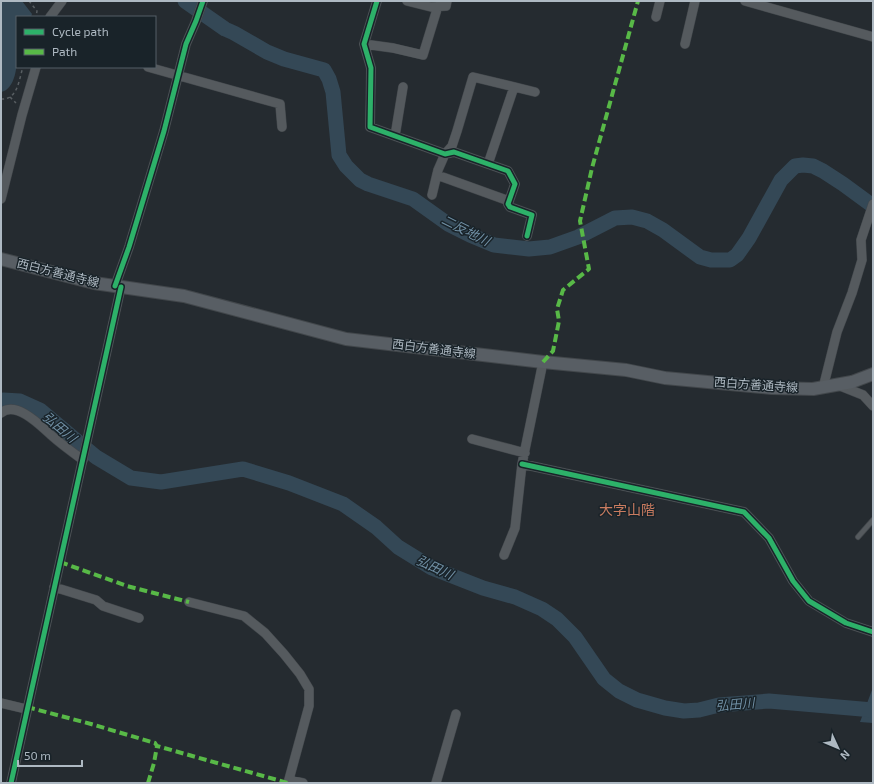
<svg xmlns="http://www.w3.org/2000/svg" width="874" height="784" viewBox="0 0 874 784" font-family="'Exo 2','Noto Sans JP',sans-serif">
  <style>
    .water { fill: #344856 }
    .lines { fill: none; stroke-linecap: round; stroke-linejoin: round }
    .river { stroke: #344856; stroke-width: 15 }
    .lane-casing { stroke: #42474b; stroke-width: 6 }
    .street-casing { stroke: #42474b; stroke-width: 10 }
    .secondary-casing { stroke: #42474b; stroke-width: 14 }
    .path { stroke: #585e62; stroke-width: 1.5; stroke-dasharray: 3 3; stroke-linecap: butt }
    .lane { stroke: #555a5e; stroke-width: 4.5 }
    .street { stroke: #555a5e; stroke-width: 9 }
    .secondary { stroke: #585e64; stroke-width: 12 }
    .quiet { stroke: #58b947; stroke-width: 4; stroke-dasharray: 8 4; stroke-linecap: butt }
    .cycleway-casing { stroke: #192329; stroke-width: 8 }
    .cycleway { stroke: #2db169; stroke-width: 5 }
    .labels { text-anchor: middle; stroke-width: 3; stroke-linejoin: round; paint-order: stroke }
    .street-label { font-size: 12px; fill: #aeb9c2; stroke: #192329 }
    .water-label { font-size: 13px; font-style: italic; fill: #708fa4; stroke: #192329 }
    .quarter-label { font-size: 14px; fill: #ca7c60; stroke: #192329 }
  </style>
  <rect width="100%" height="100%" fill="#252b30"/>
  <path class="water" d="M 1,1 L 22,1 L 32,14 L 31,17 L 17,17 C 17,35 23,88 1,92 Z
    M 872,690 L 873,723 L 860,722 Z"/>
  <g class="lines">
    <path class="river" d="M 185,1 L 225,29 L 234,33 L 267,52 L 284,59 L 324,70 L 329,79 L 333,92 L 339,155 L 346,166 L 360,180 L 368,184 L 413,199 L 448,224 L 470,235 L 494,245 L 529,249 L 550,247 L 578,237 L 615,218 L 632,217 L 647,221 L 663,230 L 700,257 L 711,260 L 730,260 L 737,255 L 749,238 L 781,180 L 795,166 L 803,165 L 813,166 L 823,171 L 843,184 L 873,206
      M 1,401 L 3,400 L 20,401 L 40,410 L 96,457 L 131,478 L 161,482 L 243,469 L 289,483 L 343,504 L 376,527 L 398,547 L 432,568 L 483,588 L 515,597 L 542,609 L 557,619 L 575,637 L 604,679 L 619,691 L 637,700 L 665,708 L 684,711 L 699,710 L 719,705 L 769,701 L 873,710"/>
    <defs>
      <path id="lane" d="M 858,537 L 873,520"/>
      <path id="street" d="M 377,1 L 364,44 L 371,68 L 370,127 L 445,154 L 454,152 L 508,171 L 515,184 L 508,204 L 510,207 L 532,215 L 527,236
        M 407,1 L 431,7 L 446,6 L 447,1
        M 745,1 L 873,37
        M 50,17 L 62,1
        M 656,17 L 660,1
        M 364,44 L 393,48 L 423,55 L 438,6
        M 685,44 L 695,1
        M 148,67 L 280,104 L 282,127
        M 395,136 L 403,87
        M 488,164 L 514,87
        M 437,175 L 509,201
        M 432,195 L 438,170 L 445,154 L 452,146 L 457,131 L 473,77 L 535,92
        M 1,199 L 22,115 L 36,67
        M 115,286 L 129,247 L 164,131 L 186,44 L 196,21 L 203,1
        M 838,385 L 863,395 L 873,406
        M 823,388 L 837,332 L 852,293 L 862,260 L 861,240 L 873,204
        M 1,413 C 16,400 41,426 51,435 C 61,444 72,452 83,460
        M 472,439 L 525,453
        M 522,464 L 744,512 L 769,538 L 793,581 L 809,601 L 846,623 L 873,632
        M 504,555 L 515,528 L 522,464 L 543,362
        M 54,587 L 96,600 L 103,606 L 139,618
        M 189,602 L 244,616 L 265,633 L 284,654 L 300,674 L 309,689 L 309,706 L 288,783
        M 1,703 L 26,709
        M 289,780 L 303,783
        M 11,783 L 121,287
        M 436,783 L 456,714"/>
      <path id="secondary" d="M 1,259 L 94,283 L 184,296 L 346,339 L 543,362 L 626,370 L 665,378 L 772,388 L 813,389 L 852,382 L 873,374"/>
    </defs>
    <use href="#lane" class="lane-casing"/>
    <use href="#street" class="street-casing"/>
    <use href="#secondary" class="secondary-casing"/>
    <path class="path" d="M 29,1 L 37,11 L 36,17
      M 10,97 L 16,103
      M 1,99 C 18,100 19,79 23,67"/>
    <use href="#lane" class="lane"/>
    <use href="#street" class="street"/>
    <use href="#secondary" class="secondary"/>
    <path class="quiet" d="M 543,362 L 553,351 L 559,321 L 557,309 L 563,290 L 589,269 L 580,221 L 592,168 L 638,1
      M 60,562 L 127,586 L 189,602
      M 27,707 L 91,724 L 155,743 L 157,746 L 288,783
      M 148,783 L 154,763 L 157,746"/>
    <defs>
      <path id="cycleway" d="M 377,1 L 364,44 L 371,68 L 370,127 L 445,154 L 454,152 L 508,171 L 515,184 L 508,204 L 510,207 L 532,215 L 527,236
        M 115,286 L 129,247 L 164,131 L 186,44 L 196,21 L 203,1
        M 522,464 L 744,512 L 769,538 L 793,581 L 809,601 L 846,623 L 873,632
        M 11,783 L 121,287"/>
    </defs>
    <use href="#cycleway" class="cycleway-casing"/>
    <use href="#cycleway" class="cycleway"/>
  </g>
  <g class="labels">
    <g class="street-label">
      <text transform="translate(58 273) rotate(14)" y="4">西白方善通寺線</text>
      <text transform="translate(434 349) rotate(7)" y="4">西白方善通寺線</text>
      <text transform="translate(756 385) rotate(4)" y="4">西白方善通寺線</text>
    </g>
    <g class="water-label">
      <text transform="translate(466 230) rotate(27)" y="5">二反地川</text>
      <text transform="translate(60 427) rotate(40)" y="5">弘田川</text>
      <text transform="translate(435 567) rotate(25)" y="5">弘田川</text>
      <text transform="translate(735 704) rotate(-5)" y="5">弘田川</text>
    </g>
    <g class="quarter-label">
      <text x="627" y="515">大字山階</text>
    </g>
  </g>
  <rect width="874" height="784" fill="none" stroke="#aeb9c2" stroke-width="4"/>
  <rect x="16" y="16" width="140" height="52" fill="#192329" stroke="#555f66"/>
  <rect x="24" y="29" width="20" height="6" fill="#2db169" stroke="#555f66"/>
  <text x="52" y="36" font-size="12" fill="#aeb9c2">Cycle path</text>
  <rect x="24" y="49" width="20" height="6" fill="#58b947" stroke="#555f66"/>
  <text x="52" y="56" font-size="12" fill="#aeb9c2">Path</text>
  <g transform="translate(838 748) rotate(134)" stroke="#192329" stroke-width="3" paint-order="stroke">
  <path d="M0-3L7 15L0 10L-7 15Z" fill="#aeb9c2"/>
  <text y="-6" font-size="11" font-weight="bold" text-anchor="middle" fill="#aeb9c2">N</text>
  </g>
  <path d="M18 760v6h64v-6" fill="none" stroke="#aeb9c2" stroke-width="2"/>
  <text x="24" y="760" font-size="12" fill="#aeb9c2" stroke="#192329" stroke-width="3" paint-order="stroke">50 m</text>
</svg>
